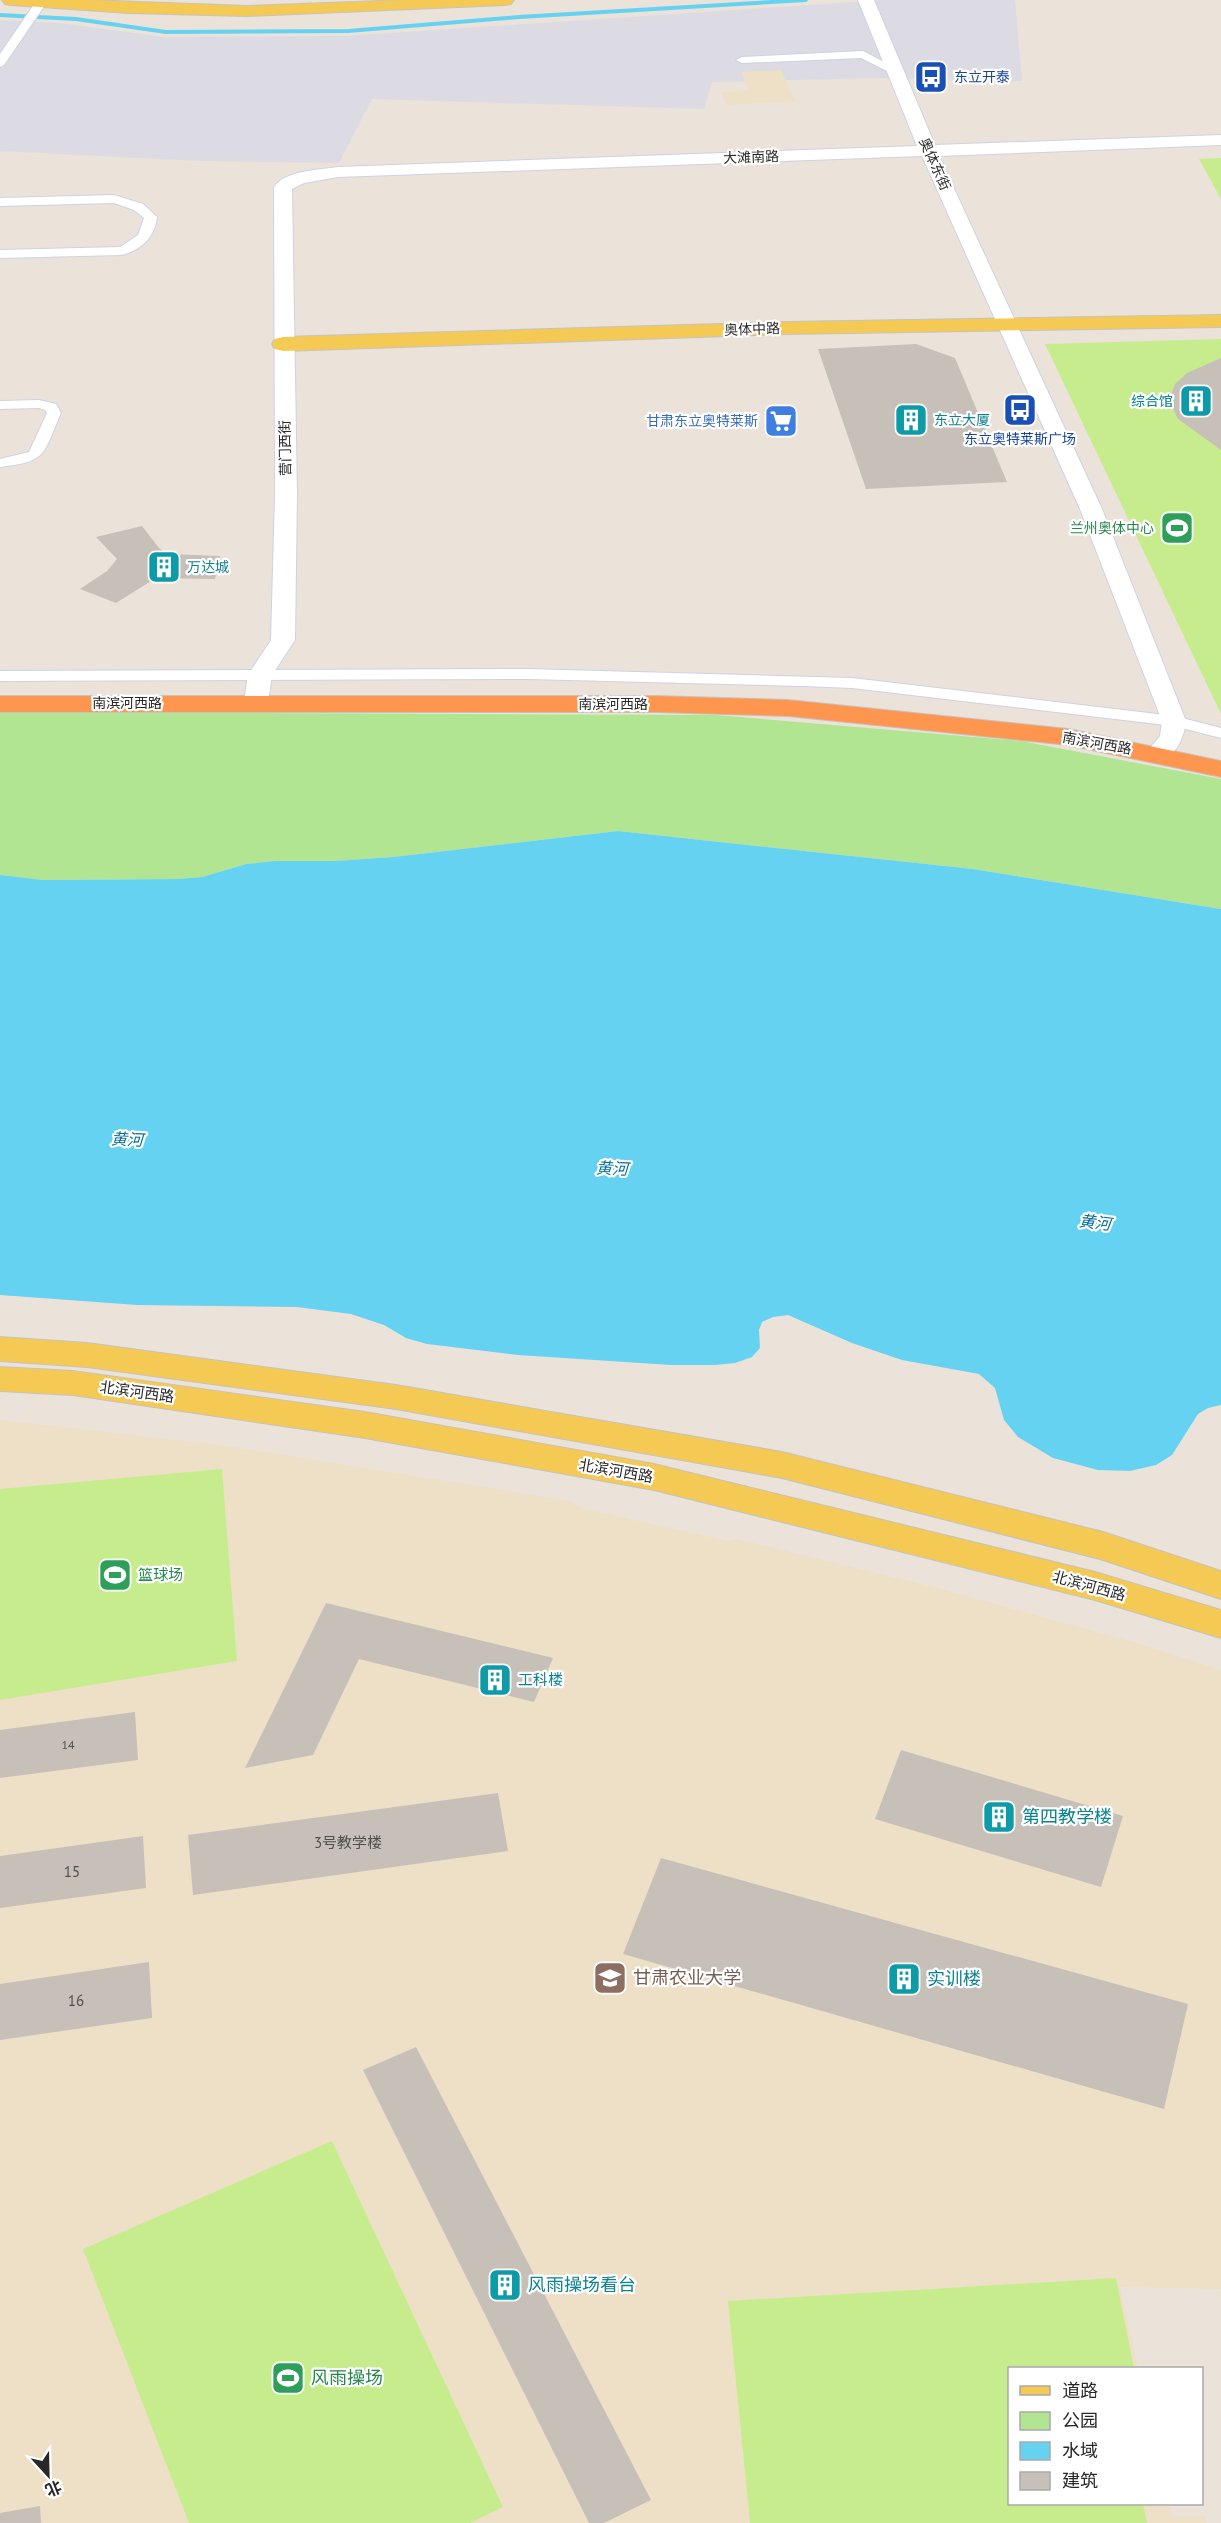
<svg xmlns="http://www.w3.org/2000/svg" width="1221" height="2523" viewBox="0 0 1221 2523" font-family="'PT Sans','Noto Sans SC',sans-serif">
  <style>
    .industrial { fill: #dcdae3 }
    .education { fill: #eee0c7 }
    .green { fill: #b1e592 }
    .pitch { fill: #c7ec8d }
    .water { fill: #66d2f2 }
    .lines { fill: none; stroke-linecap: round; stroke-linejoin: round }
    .stream { stroke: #66d2f2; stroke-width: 4 }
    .building { fill: #c6c0b9 }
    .street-casing { stroke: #ced2e2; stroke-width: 2 }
    .secondary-casing { stroke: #ced2e2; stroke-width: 2 }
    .primary-casing { stroke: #c3c3c3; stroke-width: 2 }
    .highway-casing { stroke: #c3c3c3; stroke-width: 2 }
    .street { fill: #fff; fill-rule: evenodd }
    .secondary { fill: #fff; fill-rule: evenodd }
    .primary { fill: #f5ca54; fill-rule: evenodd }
    .highway { fill: #ff9650; fill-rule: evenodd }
    .labels { text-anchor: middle; stroke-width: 4.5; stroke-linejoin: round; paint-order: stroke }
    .number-label { font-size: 12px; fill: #504e4c }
    .far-transit-label { font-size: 14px; fill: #164399; stroke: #fff; text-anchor: start }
    .far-street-label { font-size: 14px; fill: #282828; stroke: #fff }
    .far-culture-label { font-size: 14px; fill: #0d838f; stroke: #fff; text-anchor: start }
    .far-shop-label { font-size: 14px; fill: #366cbe; stroke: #fff; text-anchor: end }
    .far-leisure-label { font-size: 14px; fill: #27864d; stroke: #fff; text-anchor: end }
    .street-label { font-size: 15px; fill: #282828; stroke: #fff }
    .leisure-label { font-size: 15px; fill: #27864d; stroke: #fff; text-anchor: start }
    .culture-label { font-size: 15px; fill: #0d838f; stroke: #fff; text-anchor: start }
    .near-number-label { font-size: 15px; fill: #504e4c }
    .water-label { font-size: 16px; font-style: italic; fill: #086e9b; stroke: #fff }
    .near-culture-label { font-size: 18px; fill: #0d838f; stroke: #fff; text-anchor: start }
    .near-education-label { font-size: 18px; fill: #785e54; stroke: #fff; text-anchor: start }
    .near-leisure-label { font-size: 18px; fill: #27864d; stroke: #fff; text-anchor: start }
  </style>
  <rect width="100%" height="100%" fill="#ebe3d9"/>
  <path class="industrial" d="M 886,0 L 1015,0 L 1022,81 L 881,78 L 712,82 L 704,109 L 372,99 L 339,163 L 199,161 L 0,151 L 0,20 L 59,23 L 165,37 L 345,36 Z"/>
  <path class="education" d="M 781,70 L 795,101 L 726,105 L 721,92 L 748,90 L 741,72 Z
    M 0,1420 L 221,1445 L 566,1500 L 581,1508 L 728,1541 L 737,1539 L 938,1588 L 1144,1645 L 1221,1670 L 1221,2289 L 1120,2287 L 1138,2368 L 1010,2368 L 1010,2504 L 1170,2504 L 1173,2517 L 1205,2516 L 1207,2523 L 0,2523 Z"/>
  <path class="green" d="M 0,712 L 716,715 L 1021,741 L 1221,779 L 1221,909 L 973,869 L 618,831 L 393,857 L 335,861 L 274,861 L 246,864 L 202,877 L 178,879 L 43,880 L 3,876 L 0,875 Z"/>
  <path class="pitch" d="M 1221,158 L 1221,199 L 1199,159 Z
    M 1221,339 L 1221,714 L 1045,344 Z
    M 222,1469 L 237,1661 L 0,1700 L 0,1489 Z
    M 332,2141 L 503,2507 L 470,2523 L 189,2523 L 83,2249 Z
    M 1116,2278 L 1134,2368 L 1010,2368 L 1010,2504 L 1143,2504 L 1147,2523 L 750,2523 L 728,2301 Z"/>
  <path class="water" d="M 618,831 L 973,869 L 1221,909 L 1221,1405 L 1208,1408 L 1198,1414 L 1172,1455 L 1156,1465 L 1130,1471 L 1098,1470 L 1053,1458 L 1018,1437 L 1004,1420 L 995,1388 L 979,1374 L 902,1360 L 852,1343 L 788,1315 L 773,1317 L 762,1322 L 759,1330 L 760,1348 L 752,1357 L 735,1363 L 715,1365 L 671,1365 L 518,1355 L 427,1344 L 406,1338 L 384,1325 L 351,1314 L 297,1307 L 137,1305 L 0,1295 L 0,875 L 43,880 L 178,879 L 202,877 L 246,864 L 274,861 L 335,861 L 393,857 Z"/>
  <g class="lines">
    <path class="stream" d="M 0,15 L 76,19 L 166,32 L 348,31 L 519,17 L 806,0"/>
  </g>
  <path class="building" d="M 916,344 L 955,358 L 1007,482 L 866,489 L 818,349 Z
    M 1221,358 L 1221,450 L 1178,419 L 1171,405 L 1170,398 L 1175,384 L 1187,373 Z
    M 142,526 L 159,548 L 168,554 L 220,556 L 215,579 L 156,578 L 116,603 L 80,589 L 107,571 L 117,559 L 96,537 Z
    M 326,1603 L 553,1658 L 534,1702 L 359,1659 L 313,1755 L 245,1768 Z
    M 135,1712 L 138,1760 L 0,1778 L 0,1730 Z
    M 901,1750 L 1123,1816 L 1101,1887 L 875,1819 Z
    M 498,1793 L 508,1851 L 193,1895 L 188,1835 Z
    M 143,1836 L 146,1888 L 0,1908 L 0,1856 Z
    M 661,1858 L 1188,2004 L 1164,2109 L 623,1954 Z
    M 149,1962 L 152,2018 L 0,2040 L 0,1984 Z
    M 416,2047 L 651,2500 L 604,2523 L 589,2523 L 363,2070 Z
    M 40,2506 L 41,2523 L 0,2523 L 0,2513 Z"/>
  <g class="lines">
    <defs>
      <path id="street" d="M 37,0 L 47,2 L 4,65 L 0,67 L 0,54 Z
        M 863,51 L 903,72 L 897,76 L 861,58 L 742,63 L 736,60 L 742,57 Z
        M 114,195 L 143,204 L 157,217 C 155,237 141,250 122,255 L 0,258 L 0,250 L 120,247 L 138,235 L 144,218 L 134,210 L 114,203 L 0,206 L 0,198 Z
        M 39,400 L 56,404 L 61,413 C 42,455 49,461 0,467 L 0,459 L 29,452 L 47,413 L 45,410 L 39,408 L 0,409 L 0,401 Z
        M 528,669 L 852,678 L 1174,716 L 1221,728 L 1221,738 L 1174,726 L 852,688 L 802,686 L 528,679 L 0,681 L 0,671 Z"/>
      <path id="secondary" d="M 858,0 L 874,0 L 935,145 L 1221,135 L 1221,145 L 939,156 L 1102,509 L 1186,721 C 1184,741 1172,765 1148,759 L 1145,754 L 1160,736 L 1162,721 L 1080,509 L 922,156 L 338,177 L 304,183 L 292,189 L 297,495 L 295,640 L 272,675 L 268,702 L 264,707 L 256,709 L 248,707 L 244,702 L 248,675 L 271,640 L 275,495 L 274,187 C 286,170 319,170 338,167 L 917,146 Z"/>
      <path id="primary" d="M 2,0 L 87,0 L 247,6 L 407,0 L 514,0 L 511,4 L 505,5 L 247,16 L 129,13 L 11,5 L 5,4 Z
        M 1221,315 L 1221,327 L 786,334 L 283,351 L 275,349 L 272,344 L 275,339 L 283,337 L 786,322 Z
        M 0,1337 L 87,1343 L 396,1385 L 782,1452 L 1103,1532 L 1221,1571 L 1221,1599 L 1100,1559 L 782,1478 L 396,1409 L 87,1367 L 0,1361 Z
        M 0,1367 L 73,1371 L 365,1412 L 654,1464 L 1095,1572 L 1221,1610 L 1221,1638 L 1095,1600 L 654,1490 L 365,1438 L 73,1395 L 0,1391 Z"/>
      <path id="highway" d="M 0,696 L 656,696 L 788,700 L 1068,729 L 1221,761 L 1221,777 L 1068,745 L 788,716 L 656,712 L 0,712 Z"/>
    </defs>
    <use href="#street" class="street-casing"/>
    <use href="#secondary" class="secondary-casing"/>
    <use href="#primary" class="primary-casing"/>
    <use href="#highway" class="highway-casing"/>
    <use href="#street" class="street"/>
    <use href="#secondary" class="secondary"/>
    <use href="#primary" class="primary"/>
    <use href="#highway" class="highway"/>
  </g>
  <defs>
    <symbol id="bus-square" viewBox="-11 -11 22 22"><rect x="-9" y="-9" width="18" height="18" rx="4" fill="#1a4fb4" stroke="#fff"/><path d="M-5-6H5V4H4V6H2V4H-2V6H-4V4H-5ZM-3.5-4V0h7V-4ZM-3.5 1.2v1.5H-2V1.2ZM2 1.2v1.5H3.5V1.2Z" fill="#fff"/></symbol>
    <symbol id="building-square" viewBox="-11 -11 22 22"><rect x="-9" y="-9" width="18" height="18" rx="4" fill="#0f9aa8" stroke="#fff"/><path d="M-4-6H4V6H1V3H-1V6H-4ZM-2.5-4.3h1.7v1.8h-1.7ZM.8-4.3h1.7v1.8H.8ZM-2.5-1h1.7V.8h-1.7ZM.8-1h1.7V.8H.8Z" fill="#fff"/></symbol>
    <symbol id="supermarket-square" viewBox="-11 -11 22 22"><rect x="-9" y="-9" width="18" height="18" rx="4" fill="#3f7fe0" stroke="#fff"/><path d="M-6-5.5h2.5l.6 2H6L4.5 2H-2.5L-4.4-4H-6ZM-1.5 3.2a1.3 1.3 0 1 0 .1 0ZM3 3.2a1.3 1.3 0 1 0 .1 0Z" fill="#fff"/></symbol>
    <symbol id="stadium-square" viewBox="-11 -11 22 22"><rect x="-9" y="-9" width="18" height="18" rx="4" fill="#2e9e5b" stroke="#fff"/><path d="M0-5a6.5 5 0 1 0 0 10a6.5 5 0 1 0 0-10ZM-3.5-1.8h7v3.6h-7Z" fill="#fff"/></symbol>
    <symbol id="university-square" viewBox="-11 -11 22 22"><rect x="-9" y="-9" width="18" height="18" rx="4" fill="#8d6e63" stroke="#fff"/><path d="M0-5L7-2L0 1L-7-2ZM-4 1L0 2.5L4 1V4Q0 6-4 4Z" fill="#fff"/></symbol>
  </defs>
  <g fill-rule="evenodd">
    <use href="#bus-square" x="912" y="58" width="38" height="38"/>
    <use href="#building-square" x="1177" y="382" width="38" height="38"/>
    <use href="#bus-square" x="1001" y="391" width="38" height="38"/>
    <use href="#building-square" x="892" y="401" width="38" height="38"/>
    <use href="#supermarket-square" x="762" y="402" width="38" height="38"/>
    <use href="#stadium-square" x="1158" y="509" width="38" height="38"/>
    <use href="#building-square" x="145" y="548" width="38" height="38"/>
    <use href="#stadium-square" x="96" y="1556" width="38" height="38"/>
    <use href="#building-square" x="476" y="1661" width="38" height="38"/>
    <use href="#building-square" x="980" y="1798" width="38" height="38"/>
    <use href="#university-square" x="591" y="1959" width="38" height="38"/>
    <use href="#building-square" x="885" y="1960" width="38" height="38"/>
    <use href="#building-square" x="486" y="2266" width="38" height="38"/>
    <use href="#stadium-square" x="269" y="2359" width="38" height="38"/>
  </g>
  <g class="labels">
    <g class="number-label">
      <text x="68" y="1749">14</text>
    </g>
    <g class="far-transit-label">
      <text x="954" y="82">东立开泰</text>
      <text x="1020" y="444" text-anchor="middle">东立奥特莱斯广场</text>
    </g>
    <g class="far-street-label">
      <text transform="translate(751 157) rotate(-2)" y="5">大滩南路</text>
      <text transform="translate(935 164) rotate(66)" y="5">奥体东街</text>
      <text transform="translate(752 329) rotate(-2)" y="5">奥体中路</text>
      <text transform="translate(285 448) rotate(-91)" y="5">营门西街</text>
      <text x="127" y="708">南滨河西路</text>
      <text x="613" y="709">南滨河西路</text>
      <text transform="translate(1097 743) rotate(10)" y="5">南滨河西路</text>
    </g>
    <g class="far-culture-label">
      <text x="1173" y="406" text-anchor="end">综合馆</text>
      <text x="934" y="425">东立大厦</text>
      <text x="187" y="572">万达城</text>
    </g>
    <g class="far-shop-label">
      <text x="758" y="426">甘肃东立奥特莱斯</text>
    </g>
    <g class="far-leisure-label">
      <text x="1154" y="533">兰州奥体中心</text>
    </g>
    <g class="street-label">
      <text transform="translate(137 1392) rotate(8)" y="5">北滨河西路</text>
      <text transform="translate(616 1471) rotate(10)" y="5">北滨河西路</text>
      <text transform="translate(1089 1586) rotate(15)" y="5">北滨河西路</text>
    </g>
    <g class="leisure-label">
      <text x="138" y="1580">篮球场</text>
    </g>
    <g class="culture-label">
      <text x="518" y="1685">工科楼</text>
    </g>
    <g class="near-number-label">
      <text x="348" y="1848">3号教学楼</text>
      <text x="72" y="1877">15</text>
      <text x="76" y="2006">16</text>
    </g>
    <g class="water-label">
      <text transform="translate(127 1139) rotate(3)" y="6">黄河</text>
      <text transform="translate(612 1168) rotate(3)" y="6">黄河</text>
      <text transform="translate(1095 1222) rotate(7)" y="6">黄河</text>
    </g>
    <g class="near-culture-label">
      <text x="1022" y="1823">第四教学楼</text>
      <text x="927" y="1985">实训楼</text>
      <text x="528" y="2291">风雨操场看台</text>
    </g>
    <g class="near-education-label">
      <text x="633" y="1984">甘肃农业大学</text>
    </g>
    <g class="near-leisure-label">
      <text x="311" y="2384">风雨操场</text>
    </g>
  </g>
  <rect x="1008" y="2367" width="195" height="138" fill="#ffffff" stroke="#a9a9a9" stroke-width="1.5"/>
  <rect x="1020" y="2386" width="30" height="9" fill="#f5ca54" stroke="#a9a9a9" stroke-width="1.5"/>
  <text x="1062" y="2397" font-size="18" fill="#282828">道路</text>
  <rect x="1020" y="2412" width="30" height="18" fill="#b1e592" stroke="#a9a9a9" stroke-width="1.5"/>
  <text x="1062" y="2427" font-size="18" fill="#282828">公园</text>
  <rect x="1020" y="2442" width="30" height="18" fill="#66d2f2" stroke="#a9a9a9" stroke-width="1.5"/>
  <text x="1062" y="2457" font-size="18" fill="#282828">水域</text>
  <rect x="1020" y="2472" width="30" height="18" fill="#c6c0b9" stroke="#a9a9a9" stroke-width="1.5"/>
  <text x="1062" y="2487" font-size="18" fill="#282828">建筑</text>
  <g transform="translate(48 2475) rotate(158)" stroke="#ffffff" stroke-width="4.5" paint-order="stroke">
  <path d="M0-4.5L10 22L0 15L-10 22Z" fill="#282828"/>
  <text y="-9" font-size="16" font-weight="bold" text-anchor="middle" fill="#282828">北</text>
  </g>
</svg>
